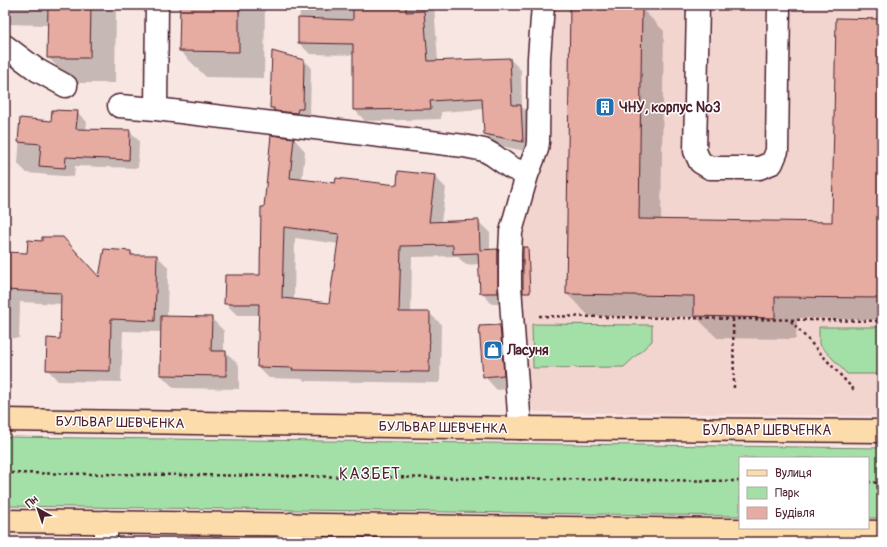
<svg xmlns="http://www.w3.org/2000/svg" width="887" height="547" viewBox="0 0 887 547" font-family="Pangolin,sans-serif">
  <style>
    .built { fill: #f3d5d0 }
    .green { fill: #a3e0a7; stroke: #768069 }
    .shadow { fill: #0003; fill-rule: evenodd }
    .building { fill: #e6aca2; stroke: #4a1f2b; fill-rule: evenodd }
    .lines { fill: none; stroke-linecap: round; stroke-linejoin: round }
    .minor-casing { stroke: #4a1f2b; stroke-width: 25 }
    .major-casing { stroke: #4a1f2b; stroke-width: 25 }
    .path { stroke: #4a1f2b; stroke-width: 2.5; stroke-dasharray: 3 3; stroke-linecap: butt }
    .minor { stroke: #fff; stroke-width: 22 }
    .major { stroke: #fddcac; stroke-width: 22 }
    .labels { text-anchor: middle; stroke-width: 3; stroke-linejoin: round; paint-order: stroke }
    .poi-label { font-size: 14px; font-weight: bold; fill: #4a1f2b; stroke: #fff; text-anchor: start }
    .street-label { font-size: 14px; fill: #4a1f2b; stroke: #fff }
    .quarter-label { font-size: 16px; letter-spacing: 1px; fill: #4a1f2b; stroke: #fff }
  </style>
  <rect width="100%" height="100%" fill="#f8e6e3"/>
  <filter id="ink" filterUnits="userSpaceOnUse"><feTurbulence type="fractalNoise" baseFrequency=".025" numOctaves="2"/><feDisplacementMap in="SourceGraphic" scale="8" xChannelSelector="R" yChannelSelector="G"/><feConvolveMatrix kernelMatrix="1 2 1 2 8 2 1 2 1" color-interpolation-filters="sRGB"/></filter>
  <g filter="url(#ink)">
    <path class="built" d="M 552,5 L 882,5 L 882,416 L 535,412 L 527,396 L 518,276 L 519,240 Z"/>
    <path class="green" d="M 532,324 L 652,325 L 652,341 L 624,367 L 533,368 Z
      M 819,327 L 882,327 L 882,374 L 847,374 L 819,344 Z
      M 5,437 L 882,448 L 882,518 L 868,518 L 868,458 L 740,458 L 740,516 L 5,506 Z"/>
    <path class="shadow" d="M 5,5 L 116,5 L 115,83 L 73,83 L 48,57 L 48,25 L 5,24 Z
      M 181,5 L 265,5 L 264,78 L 206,77 L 180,51 Z
      M 300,5 L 434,5 L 438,62 L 510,59 L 521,70 L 522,107 L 532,117 L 534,153 L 496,145 L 485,134 L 484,109 L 441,112 L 441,119 L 365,121 L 354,109 L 354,55 L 310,54 L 299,43 Z
      M 642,9 L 664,31 L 661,220 L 833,223 L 882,20 L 882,320 L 797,318 L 796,339 L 717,338 L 696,317 L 589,316 L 567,294 Z
      M 304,60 L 311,67 L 310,116 L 304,116 L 304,120 L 278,115 L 271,108 Z
      M 77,112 L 87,122 L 86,130 L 130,131 L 139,141 L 138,168 L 75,166 L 74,177 L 27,173 L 18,164 L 21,119 L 52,122 Z
      M 272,137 L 294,139 L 305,151 L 302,181 L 336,184 L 398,186 L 434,176 L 446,188 L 441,222 L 478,221 L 490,233 L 490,251 L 497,250 L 509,262 L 509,304 L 492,304 L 481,292 L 479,264 L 466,265 L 457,256 L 412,257 L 411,313 L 429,313 L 441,324 L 440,383 L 305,381 L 302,379 L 269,378 L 258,367 L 259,315 L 237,315 L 225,303 L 261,276 L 265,208 ZM 295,238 L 339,244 L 330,304 L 294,300 Z
      M 5,158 L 11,164 L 9,192 L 5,191 Z
      M 104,250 L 131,252 L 134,256 L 157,256 L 168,267 L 167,317 L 211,318 L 224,331 L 224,352 L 226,352 L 239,365 L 239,389 L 174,388 L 161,375 L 162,332 L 123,331 L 121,382 L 58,381 L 47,369 L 61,340 L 62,304 L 20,302 L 19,338 L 5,338 L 5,253 L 100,279 Z
      M 500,326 L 513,339 L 517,388 L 497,390 L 484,376 Z"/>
    <path class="building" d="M 48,5 L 91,5 L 90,58 L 47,58 Z
      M 180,5 L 239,5 L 239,52 L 179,51 Z
      M 353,5 L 406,5 L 406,12 L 424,11 L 428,61 L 510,58 L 512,105 L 521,105 L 523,142 L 484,134 L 482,98 L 430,101 L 431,109 L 353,110 L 353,44 L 298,43 L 298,18 L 353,20 Z
      M 570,7 L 642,8 L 639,219 L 832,222 L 836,18 L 882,19 L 882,298 L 775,297 L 775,318 L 733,317 L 694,316 L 694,296 L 566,294 Z
      M 272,51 L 304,60 L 303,109 L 298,109 L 297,113 L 274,111 L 274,108 L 270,108 Z
      M 52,110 L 78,111 L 76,129 L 130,130 L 129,160 L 66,157 L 65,168 L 39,166 L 41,144 L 18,142 L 20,118 L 51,121 Z
      M 271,135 L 294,138 L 290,178 L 335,183 L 336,178 L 397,185 L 398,171 L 435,175 L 429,222 L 479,220 L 480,250 L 498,249 L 498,293 L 480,293 L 478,253 L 453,254 L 453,245 L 401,246 L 399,312 L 430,312 L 429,372 L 292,370 L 293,368 L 257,367 L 259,304 L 224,304 L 225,275 L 260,275 L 261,207 L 264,207 ZM 284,227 L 339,234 L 329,303 L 282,298 Z
      M 42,237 L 63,237 L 99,277 L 104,249 L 131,251 L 131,255 L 157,255 L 155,321 L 111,319 L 110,371 L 46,370 L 47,338 L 60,339 L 61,293 L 5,290 L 5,252 L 27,253 L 28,240 L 42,241 Z
      M 523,247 L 528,247 L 530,293 L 523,293 Z
      M 161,316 L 212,317 L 211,351 L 226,351 L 226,376 L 160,375 Z
      M 500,325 L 504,375 L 483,377 L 479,326 Z"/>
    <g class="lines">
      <defs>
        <path id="minor" d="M 698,5 L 695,151 L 700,162 L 710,168 L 759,168 L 772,163 L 777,151 L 779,5
          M 5,46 L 37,70 L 66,86
          M 119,106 L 156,109 L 464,146 L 484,150 L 493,155 L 510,167 L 527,175 L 517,210 L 511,232 L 510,254 L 510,286 L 520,428
          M 156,109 L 157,5
          M 527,175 L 537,149 L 538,142 L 539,58 L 543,5
          M 106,542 L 106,522
          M 290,542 L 291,524"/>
        <path id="major" d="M 5,420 L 520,428 L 882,431
          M 5,521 L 882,532"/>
      </defs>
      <use href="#minor" class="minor-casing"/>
      <use href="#major" class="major-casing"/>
      <path class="path" d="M 539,316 L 882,321
        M 733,319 L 734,390
        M 791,321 L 854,390
        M 5,473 L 740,481
        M 868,482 L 882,483"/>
      <use href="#minor" class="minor"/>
      <use href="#major" class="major"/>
    </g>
  </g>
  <defs>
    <symbol id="building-square" viewBox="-11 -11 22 22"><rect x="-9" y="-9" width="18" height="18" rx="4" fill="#1f6fb2" stroke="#fff"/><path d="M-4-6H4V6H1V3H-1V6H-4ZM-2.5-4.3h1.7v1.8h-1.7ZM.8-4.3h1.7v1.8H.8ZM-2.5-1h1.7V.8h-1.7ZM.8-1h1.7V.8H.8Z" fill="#fff"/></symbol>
    <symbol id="shop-square" viewBox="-11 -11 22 22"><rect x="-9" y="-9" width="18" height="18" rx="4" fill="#1f6fb2" stroke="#fff"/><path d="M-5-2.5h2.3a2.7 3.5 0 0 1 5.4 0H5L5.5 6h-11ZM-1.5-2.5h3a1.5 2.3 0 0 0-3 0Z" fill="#fff"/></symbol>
  </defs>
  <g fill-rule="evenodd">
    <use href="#building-square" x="594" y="96" width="22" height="22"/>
    <use href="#shop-square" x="482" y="339" width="22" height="22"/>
  </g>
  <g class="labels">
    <g class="poi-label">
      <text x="619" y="112">ЧНУ, корпус №3</text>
      <text x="507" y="355">Ласуня</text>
    </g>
    <g class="street-label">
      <text transform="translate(120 422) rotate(1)" y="5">БУЛЬВАР ШЕВЧЕНКА</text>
      <text transform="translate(443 427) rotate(1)" y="5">БУЛЬВАР ШЕВЧЕНКА</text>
      <text x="767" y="435">БУЛЬВАР ШЕВЧЕНКА</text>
    </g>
    <g class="quarter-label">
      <text x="370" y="479">КАЗБЕТ</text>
    </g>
  </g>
  <rect width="887" height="547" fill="none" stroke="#fff" stroke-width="20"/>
  <rect x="10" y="10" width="867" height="527" fill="none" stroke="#4a1f2b" stroke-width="1.5" filter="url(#ink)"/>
  <rect x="739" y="457" width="130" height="72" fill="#ffffff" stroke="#b7a5aa"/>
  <rect x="747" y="470" width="20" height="6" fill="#fddcac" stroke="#b7a5aa"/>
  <text x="775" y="477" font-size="12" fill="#4a1f2b">Вулиця</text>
  <rect x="747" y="487" width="20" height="12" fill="#a3e0a7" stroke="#b7a5aa"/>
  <text x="775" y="497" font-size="12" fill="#4a1f2b">Парк</text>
  <rect x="747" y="507" width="20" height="12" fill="#e6aca2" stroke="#b7a5aa"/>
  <text x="775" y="517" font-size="12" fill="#4a1f2b">Будівля</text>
  <g transform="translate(38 509) rotate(320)" stroke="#ffffff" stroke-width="3" paint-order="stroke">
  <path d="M0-3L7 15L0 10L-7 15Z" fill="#4a1f2b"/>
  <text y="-6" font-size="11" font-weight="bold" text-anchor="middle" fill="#4a1f2b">Пн</text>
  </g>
</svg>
